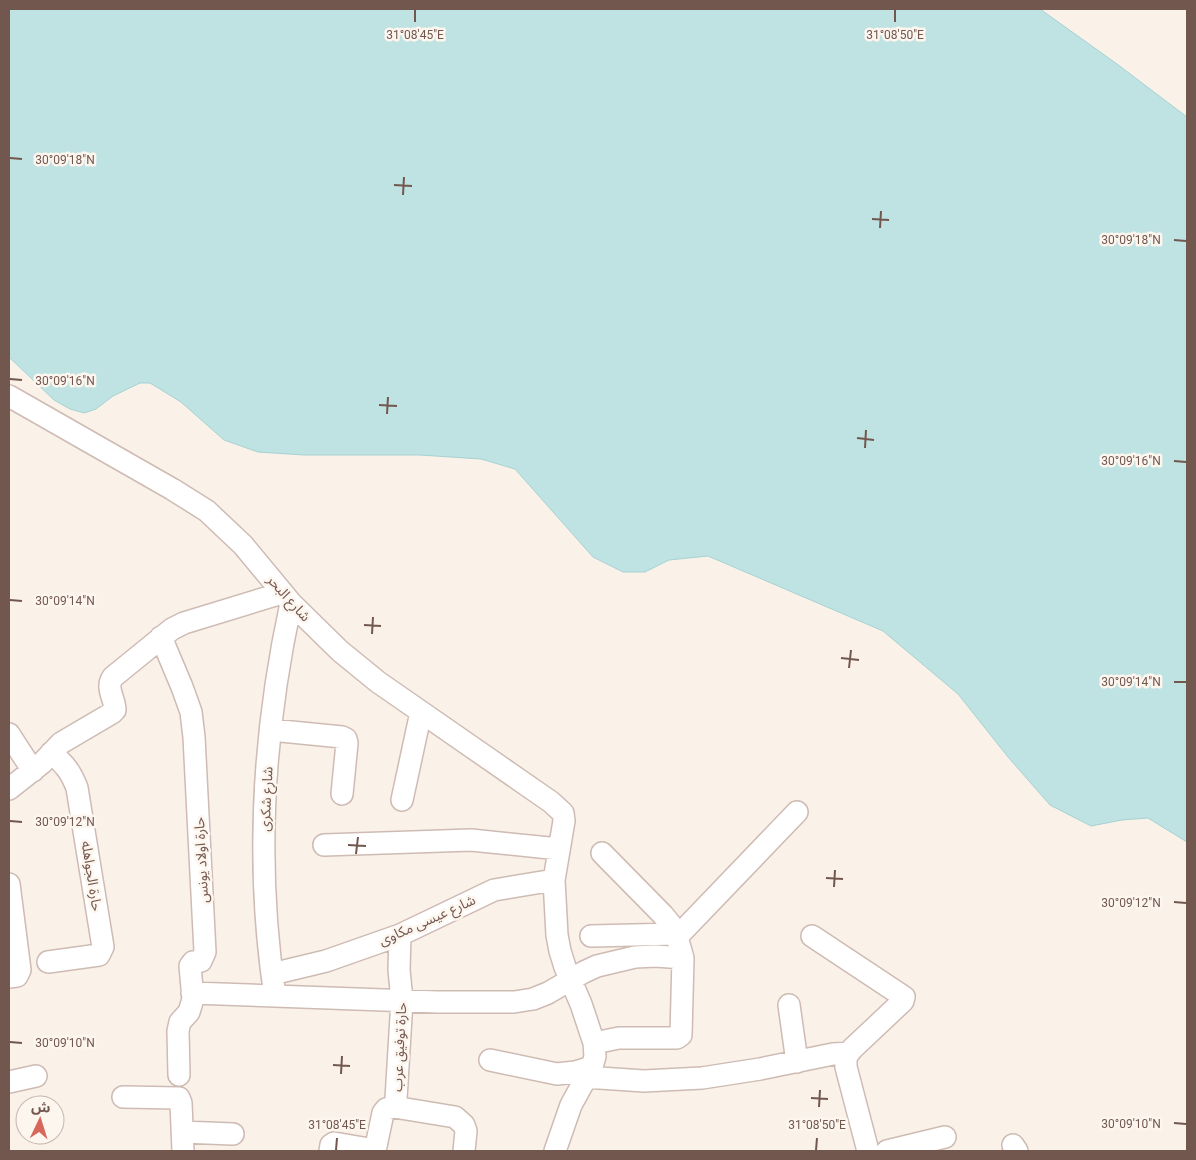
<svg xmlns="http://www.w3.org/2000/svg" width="1196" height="1160" viewBox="0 0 1196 1160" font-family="Roboto,'Noto Sans Arabic',sans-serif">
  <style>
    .water { fill: #bfe2e2; stroke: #a6d2d3 }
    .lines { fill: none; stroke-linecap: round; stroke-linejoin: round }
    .minor-casing { stroke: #cebbb3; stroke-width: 24 }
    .minor { stroke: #fff; stroke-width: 21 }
    .ticks { fill: none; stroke: #72574f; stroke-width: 2 }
    .labels { text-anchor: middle; stroke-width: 5; stroke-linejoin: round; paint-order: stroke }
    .street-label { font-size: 14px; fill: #72574f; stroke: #fdf6ef }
    .ticks-label { font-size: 12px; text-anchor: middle; fill: #72574f; stroke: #fdf6ef; stroke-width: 5; stroke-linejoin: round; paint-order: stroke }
  </style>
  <rect width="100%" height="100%" fill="#faf1e9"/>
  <path class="water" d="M 9,9 L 1040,9 L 1117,64 L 1187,117 L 1187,842 L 1148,818 L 1122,820 L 1091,826 L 1050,805 L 1008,757 L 958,694 L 883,631 L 708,556 L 669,560 L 645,572 L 623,572 L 593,557 L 515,469 L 481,459 L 420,455 L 304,455 L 258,452 L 224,440 L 181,402 L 150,383 L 140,383 L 113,396 L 96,409 L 84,413 L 70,409 L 54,400 L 9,357 Z"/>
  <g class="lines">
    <defs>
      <path id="minor" d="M 9,396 L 172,489 L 207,511 L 243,545 L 291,603 L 340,651 L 378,682 L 551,802 L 563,813 L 564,821 L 554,880 L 557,935 L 560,951 L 565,967 L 581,1004 L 594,1043 L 595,1056 L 592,1067 L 571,1105 L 555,1151
        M 161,637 L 182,687 L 191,712 L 194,737 L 205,952 L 201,961 L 193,962 L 190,966 L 193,999 L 189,1012 L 180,1022 L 178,1031 L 179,1075
        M 271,730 L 342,737 L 346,739 L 347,743 L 342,794
        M 9,734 L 33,771
        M 9,789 L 42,763 L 61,743 L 112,713 L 115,710 C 115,698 105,688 113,677 L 172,629 L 184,623 L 282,593
        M 402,800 L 421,712
        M 324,845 L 471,840 L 559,849
        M 9,884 L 20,970 L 17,976 L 9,977
        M 591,936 L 676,934
        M 812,936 L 904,997 L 903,1001 L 852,1049 L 846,1057 L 846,1067 L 868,1151
        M 677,937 L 797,812
        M 48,962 L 99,955 L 103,947 L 77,788 C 71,772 64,763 51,753
        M 272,974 L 326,961 L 400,935 L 494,890 L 554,880
        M 192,993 L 438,1002 L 514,1002 L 533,999 L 548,993 L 584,972 L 597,966 L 635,957 L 656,956 L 683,958
        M 275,996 C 255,865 263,732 291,603
        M 789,1005 L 797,1062
        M 594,1043 L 619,1038 L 677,1038 L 681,1035 L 683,958 L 677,937 L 672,926 L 663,915 L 602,853
        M 490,1060 L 557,1074 L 575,1072 L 592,1067
        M 585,1077 L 644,1081 L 702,1078 L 760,1069 L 833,1054 L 849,1053
        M 9,1082 L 36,1076
        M 123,1097 L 179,1098 L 181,1103 L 183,1151
        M 394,1107 L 455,1117 L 464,1125 L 466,1131 L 464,1151
        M 182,1132 L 233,1134
        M 1013,1145 L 1017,1151
        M 330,1151 L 331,1145 L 334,1143 L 375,1150
        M 375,1151 L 383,1113 L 386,1109 L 394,1107 L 396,1099 L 402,1000 L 399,970 L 400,935
        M 887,1151 L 945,1137"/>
    </defs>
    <use href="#minor" class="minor-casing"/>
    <use href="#minor" class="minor"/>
  </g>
  <path class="ticks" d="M 415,22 L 415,10M 895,22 L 895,10M 10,158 L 22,159M 394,185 L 412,186M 403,195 L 404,177M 872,219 L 889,220M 880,228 L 881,211M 1174,240 L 1186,241M 10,379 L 22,380M 379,405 L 397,406M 387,414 L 388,397M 857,438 L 874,440M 865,448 L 866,430M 1174,461 L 1186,462M 10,600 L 22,601M 364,625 L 381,626M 372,634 L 373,617M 841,658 L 859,660M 849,668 L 851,650M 1174,682 L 1186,682M 10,821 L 22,822M 348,845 L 366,846M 356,854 L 358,837M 826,878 L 843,879M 834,887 L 835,870M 1174,902 L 1186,903M 10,1042 L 22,1043M 333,1065 L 350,1066M 341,1074 L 342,1056M 811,1098 L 828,1099M 819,1107 L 820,1090M 1174,1123 L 1186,1124M 336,1150 L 337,1138M 816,1150 L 817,1138"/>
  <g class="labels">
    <g class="street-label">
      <text transform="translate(289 598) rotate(48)" y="5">شارع البحر</text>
      <text transform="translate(266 799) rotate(-87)" y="5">شارع شكرى</text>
      <text transform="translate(201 860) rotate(-93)" y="5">حارة اولاد يونس</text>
      <text transform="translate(92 876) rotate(81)" y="5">حارة الجواهله</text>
      <text transform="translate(427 920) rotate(-24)" y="5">شارع عيسى مكاوى</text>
      <text transform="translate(399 1047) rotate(-87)" y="5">حارة توفيق عرب</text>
    </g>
  </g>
  <g class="ticks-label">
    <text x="415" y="39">31°08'45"E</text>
    <text x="895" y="39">31°08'50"E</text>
    <text x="65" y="164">30°09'18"N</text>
    <text x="1131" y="244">30°09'18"N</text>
    <text x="65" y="385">30°09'16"N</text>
    <text x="1131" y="465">30°09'16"N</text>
    <text x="65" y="605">30°09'14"N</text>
    <text x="1131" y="686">30°09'14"N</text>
    <text x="65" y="826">30°09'12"N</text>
    <text x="1131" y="907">30°09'12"N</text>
    <text x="65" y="1047">30°09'10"N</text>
    <text x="1131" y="1128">30°09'10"N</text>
    <text x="337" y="1129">31°08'45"E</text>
    <text x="817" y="1129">31°08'50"E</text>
  </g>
  <rect width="1196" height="1160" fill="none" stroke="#72574f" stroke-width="20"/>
  <g transform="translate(40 1120) rotate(4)"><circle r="24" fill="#fdf6ef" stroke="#c5b6af"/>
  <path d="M0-4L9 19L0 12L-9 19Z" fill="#d8675b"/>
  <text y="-8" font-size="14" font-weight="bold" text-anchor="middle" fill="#72574f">ش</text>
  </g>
</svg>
